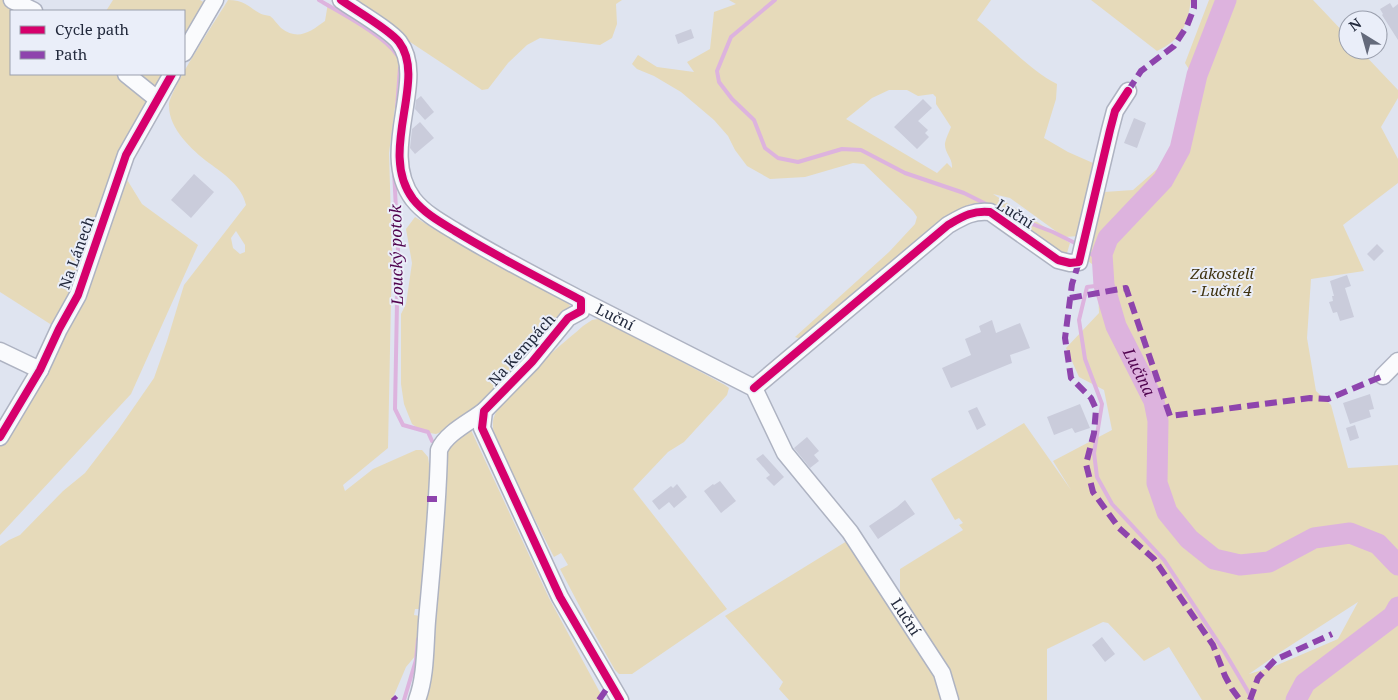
<svg xmlns="http://www.w3.org/2000/svg" width="1398" height="700" viewBox="0 0 1398 700" font-family="'Noto Serif',serif">
  <style>
    .green { fill: #e6daba; fill-rule: evenodd }
    .lines { fill: none; stroke-linecap: round; stroke-linejoin: round }
    .stream { stroke: #ddb3de; stroke-width: 4 }
    .river { stroke: #ddb3de; stroke-width: 21 }
    .building { fill: #caccdb }
    .minor-casing { stroke: #aeb3c2; stroke-width: 19 }
    .minor { stroke: #fafbfd; stroke-width: 16 }
    .quiet { stroke: #8e44ad; stroke-width: 6; stroke-dasharray: 12 6; stroke-linecap: butt }
    .cycleway-casing { stroke: #eaeef9; stroke-width: 11 }
    .cycleway { stroke: #d6006c; stroke-width: 8 }
    .labels { text-anchor: middle; stroke-width: 4; stroke-linejoin: round; paint-order: stroke }
    .street-label { font-size: 15px; fill: #22293c; stroke: #eaeef9 }
    .park-label { font-size: 15px; font-style: italic; fill: #403310; stroke: #eaeef9 }
    .water-label { font-size: 16px; font-style: italic; fill: #51044f; stroke: #eaeef9 }
  </style>
  <rect width="100%" height="100%" fill="#dfe4f0"/>
  <path class="green" d="M 0,0 L 12,0 L 34,11 L 11,11 L 11,74 L 126,74 L 157,99 L 121,170 L 142,204 L 198,245 L 131,394 L 0,535 L 0,422 L 58,329 L 0,292 Z
    M 113,0 L 200,0 L 205,3 L 184,44 L 184,11 L 106,11 Z
    M 228,0 C 251,0 251,14 270,16 C 274,19 277,24 281,28 C 298,41 310,32 325,21 L 328,3 L 388,44 C 397,52 398,58 400,70 L 389,153 L 392,252 L 388,448 L 343,485 L 345,491 L 373,469 L 416,450 L 422,450 L 428,457 L 431,477 L 420,609 L 415,609 L 414,615 L 420,616 L 416,655 L 406,667 L 392,700 L 0,700 L 0,546 L 9,540 L 20,535 L 63,491 L 85,473 L 118,430 L 154,378 L 167,341 L 184,285 L 246,205 C 242,186 224,174 209,163 C 192,150 169,129 169,106 C 168,92 218,17 228,0 ZM 236,231 L 245,245 L 245,252 L 240,254 L 233,248 L 231,238 Z
    M 348,0 L 622,0 L 616,4 L 617,24 L 612,38 L 600,45 L 540,38 L 527,45 L 508,63 L 488,89 L 482,90 C 437,59 392,31 348,0 Z
    M 729,0 L 991,0 L 977,20 C 1002,39 1030,71 1057,84 L 1056,99 L 1044,138 L 1068,152 L 1093,163 L 1095,172 L 1104,192 L 1133,190 L 1171,157 L 1199,85 L 1185,63 L 1209,0 L 1313,0 L 1348,37 L 1348,50 L 1360,50 L 1398,90 L 1398,98 L 1381,127 L 1398,159 L 1398,183 L 1343,225 L 1364,271 L 1311,279 L 1307,338 L 1316,391 L 1331,405 L 1348,468 L 1398,465 L 1398,700 L 1202,700 L 1169,647 L 1144,661 L 1108,623 L 1103,622 L 1047,649 L 1047,700 L 950,700 L 900,599 L 900,569 L 963,530 L 959,525 L 963,523 L 959,518 L 955,520 L 931,479 L 1024,423 L 1071,490 L 1053,461 L 1112,430 L 1104,390 L 1079,377 L 1066,348 L 1099,313 L 1097,268 L 1083,257 L 1080,236 L 1064,237 L 1010,198 L 993,194 L 1070,243 L 1067,253 L 1056,251 L 989,207 L 970,204 L 954,216 L 806,341 L 795,337 L 889,252 L 915,224 L 917,217 L 913,211 L 864,164 L 853,163 L 805,177 L 770,179 L 747,166 L 735,150 L 728,136 L 714,120 L 681,92 L 654,76 L 637,69 L 632,64 L 638,55 L 657,67 L 694,72 L 687,62 L 710,49 L 714,12 L 736,4 ZM 889,90 L 907,90 L 918,96 L 933,94 L 936,97 L 936,104 L 951,127 C 949,132 946,138 945,143 C 944,153 953,158 952,168 L 947,163 L 937,173 L 846,119 L 872,98 ZM 1358,602 L 1338,639 L 1275,666 L 1249,674 L 1282,651 Z
    M 1091,0 L 1191,0 C 1187,26 1182,39 1157,51 Z
    M 138,74 L 168,74 L 158,86 L 154,85 Z
    M 415,217 L 439,232 L 566,297 L 572,311 L 504,378 L 482,404 L 448,429 L 436,434 L 423,432 L 412,424 L 404,404 L 401,384 L 401,314 L 406,304 L 412,263 L 406,229 Z
    M 598,319 L 606,321 L 725,385 L 729,388 L 727,395 L 684,442 L 668,452 L 633,489 L 727,609 L 632,674 L 619,674 L 615,670 L 590,626 L 560,569 L 568,565 L 561,553 L 554,557 L 498,447 C 495,439 492,430 493,421 C 497,395 562,345 583,326 L 592,320 Z
    M 471,430 L 549,598 L 604,700 L 421,700 L 443,445 Z
    M 847,541 L 937,679 L 941,700 L 789,700 L 779,689 L 783,682 L 725,616 Z"/>
  <g class="lines">
    <path class="stream" d="M 319,0 C 340,13 384,35 397,55
      M 775,0 L 731,37 L 717,71 L 719,82 L 732,99 L 754,120 L 765,148 L 778,158 L 798,162 L 842,149 L 861,150 L 905,173 L 964,193 L 988,205
      M 397,108 L 400,68
      M 394,170 L 398,250 L 395,409 L 403,425 L 428,432 L 432,441
      M 1006,214 L 1053,232 L 1079,245
      M 1087,251 L 1102,262
      M 1104,285 L 1087,287 L 1079,320 L 1085,359 L 1102,404 L 1094,453 L 1097,477 L 1112,504 L 1164,560 L 1224,651 L 1253,700
      M 404,700 L 416,660 L 418,639"/>
    <g class="river">
      <path id="s1" d="M 1226,0 L 1197,75 L 1180,149 L 1163,180 L 1108,238 L 1102,254 L 1104,285 L 1116,326 L 1154,401 L 1158,421 L 1157,483 L 1167,512 L 1189,539 L 1214,559 L 1240,565 L 1269,562 L 1314,538 L 1350,533 L 1378,544 L 1398,565"/>
      <path d="M 1296,700 L 1305,683 L 1393,616 L 1398,607"/>
    </g>
  </g>
  <path class="building" d="M 1390,3 L 1393,8 L 1398,4 L 1398,40 L 1382,15 L 1383,14 L 1380,9 Z
    M 691,29 L 694,38 L 678,44 L 675,35 Z
    M 421,96 L 434,112 L 425,120 L 415,109 L 416,100 Z
    M 923,99 L 932,108 L 918,121 L 928,130 L 925,133 L 929,137 L 917,149 L 894,127 Z
    M 1134,118 L 1146,123 L 1137,148 L 1124,143 Z
    M 420,122 L 434,138 L 415,154 L 410,148 L 412,129 Z
    M 194,174 L 214,192 L 191,218 L 171,200 Z
    M 1377,244 L 1384,251 L 1374,261 L 1367,254 Z
    M 1347,275 L 1351,286 L 1345,288 L 1354,317 L 1340,321 L 1337,312 L 1333,313 L 1329,302 L 1333,301 L 1332,296 L 1334,296 L 1330,281 Z
    M 992,320 L 996,333 L 1020,323 L 1030,348 L 1010,355 L 1012,363 L 951,388 L 942,368 L 971,355 L 965,339 L 981,332 L 979,326 Z
    M 1370,394 L 1374,409 L 1369,410 L 1371,417 L 1350,424 L 1343,403 Z
    M 1080,404 L 1090,428 L 1075,433 L 1072,428 L 1054,435 L 1047,417 Z
    M 977,407 L 986,425 L 977,430 L 968,411 Z
    M 1355,425 L 1359,438 L 1350,441 L 1346,428 Z
    M 807,437 L 819,451 L 814,455 L 819,461 L 810,468 L 794,448 Z
    M 763,454 L 784,477 L 774,486 L 766,478 L 770,475 L 756,459 Z
    M 720,481 L 736,501 L 721,513 L 704,491 L 713,484 L 714,485 Z
    M 677,484 L 687,497 L 674,508 L 669,502 L 659,510 L 652,501 L 671,486 L 673,488 Z
    M 905,500 L 915,514 L 878,539 L 869,526 L 897,507 Z
    M 1102,637 L 1115,654 L 1105,662 L 1092,645 Z"/>
  <g class="lines">
    <defs>
      <g id="minor">
        <path d="M 12,0 L 34,11"/>
        <path d="M 341,0 C 355,10 390,30 399,42 C 428,80 377,151 413,199 C 424,213 440,222 455,231 C 496,256 539,278 581,300 L 581,311 L 568,318 L 532,362 L 484,411 L 482,428 L 560,597 L 620,700"/>
        <path d="M 184,53 L 215,0"/>
        <path d="M 126,74 L 157,99"/>
        <path id="s2" d="M 581,300 L 754,388 L 785,453 L 850,532 L 942,673 L 950,700"/>
        <path d="M 0,351 L 40,370"/>
        <path d="M 1383,376 L 1398,361"/>
        <path d="M 754,388 L 948,225 C 962,217 973,210 990,212 L 1058,260 L 1070,263 L 1079,262 L 1110,130 L 1115,111 L 1128,91"/>
        <path d="M 0,437 L 40,370 L 59,329 L 78,295 L 126,155 L 172,74"/>
        <path d="M 417,700 C 426,676 425,647 427,621 C 432,564 438,507 439,450 C 446,433 470,422 484,411"/>
      </g>
    </defs>
    <use href="#minor" class="minor-casing"/>
    <use href="#minor" class="minor"/>
    <path class="quiet" d="M 1128,91 L 1141,71 L 1174,46 L 1187,26 L 1194,8 L 1194,0
      M 1079,262 L 1072,284 L 1065,338 L 1071,378 L 1091,398 L 1096,409 L 1094,433 L 1086,464 L 1093,492 L 1119,528 L 1154,559 L 1213,645 L 1225,676 L 1232,689 L 1240,700
      M 1070,298 L 1126,288 L 1170,416 L 1310,398 L 1328,399 L 1383,376
      M 427,499 L 437,499
      M 393,697 L 396,700
      M 599,700 L 610,684
      M 1250,700 L 1258,678 L 1275,660 L 1332,634"/>
    <defs>
      <path id="cycleway" d="M 341,0 C 355,10 390,30 399,42 C 428,80 377,151 413,199 C 424,213 440,222 455,231 C 496,256 539,278 581,300 L 581,311 L 568,318 L 532,362 L 484,411 L 482,428 L 560,597 L 620,700
        M 754,388 L 948,225 C 962,217 973,210 990,212 L 1058,260 L 1070,263 L 1079,262 L 1110,130 L 1115,111 L 1128,91
        M 0,437 L 40,370 L 59,329 L 78,295 L 126,155 L 172,74"/>
    </defs>
    <use href="#cycleway" class="cycleway-casing"/>
    <use href="#cycleway" class="cycleway"/>
  </g>
  <g class="labels">
    <g class="street-label">
      <text transform="translate(1015 214) rotate(32)" y="5">Luční</text>
      <text transform="translate(77 253) rotate(-70)" y="5">Na Lánech</text>
      <text dy="5" stroke="none"><textPath href="#s2" startOffset="38">Luční</textPath></text>
      <text transform="translate(522 350) rotate(-48)" y="5">Na Kempách</text>
      <text dy="5" stroke="none"><textPath href="#s2" startOffset="470">Luční</textPath></text>
    </g>
    <g class="park-label">
      <text x="1222" y="279">Zákostelí<tspan x="1222" dy="17">- Luční 4</tspan></text>
    </g>
    <g class="water-label">
      <text transform="translate(396 255) rotate(-91)" y="6">Loucký potok</text>
      <text dy="6" stroke="none"><textPath href="#s1" startOffset="414">Lučina</textPath></text>
    </g>
  </g>
  <rect x="10" y="10" width="175" height="65" fill="#eaeef9" stroke="#9a9fad"/>
  <rect x="20" y="26" width="25" height="8" fill="#d6006c" stroke="#9a9fad"/>
  <text x="55" y="35" font-size="15" fill="#22293c">Cycle path</text>
  <rect x="20" y="51" width="25" height="8" fill="#8e44ad" stroke="#9a9fad"/>
  <text x="55" y="60" font-size="15" fill="#22293c">Path</text>
  <g transform="translate(1363 35) rotate(323)"><circle r="24" fill="#eaeef9" stroke="#9a9fad"/>
  <path d="M0-4L9 19L0 12L-9 19Z" fill="#646a7b"/>
  <text y="-8" font-size="14" font-weight="bold" text-anchor="middle" fill="#22293c">N</text>
  </g>
</svg>
